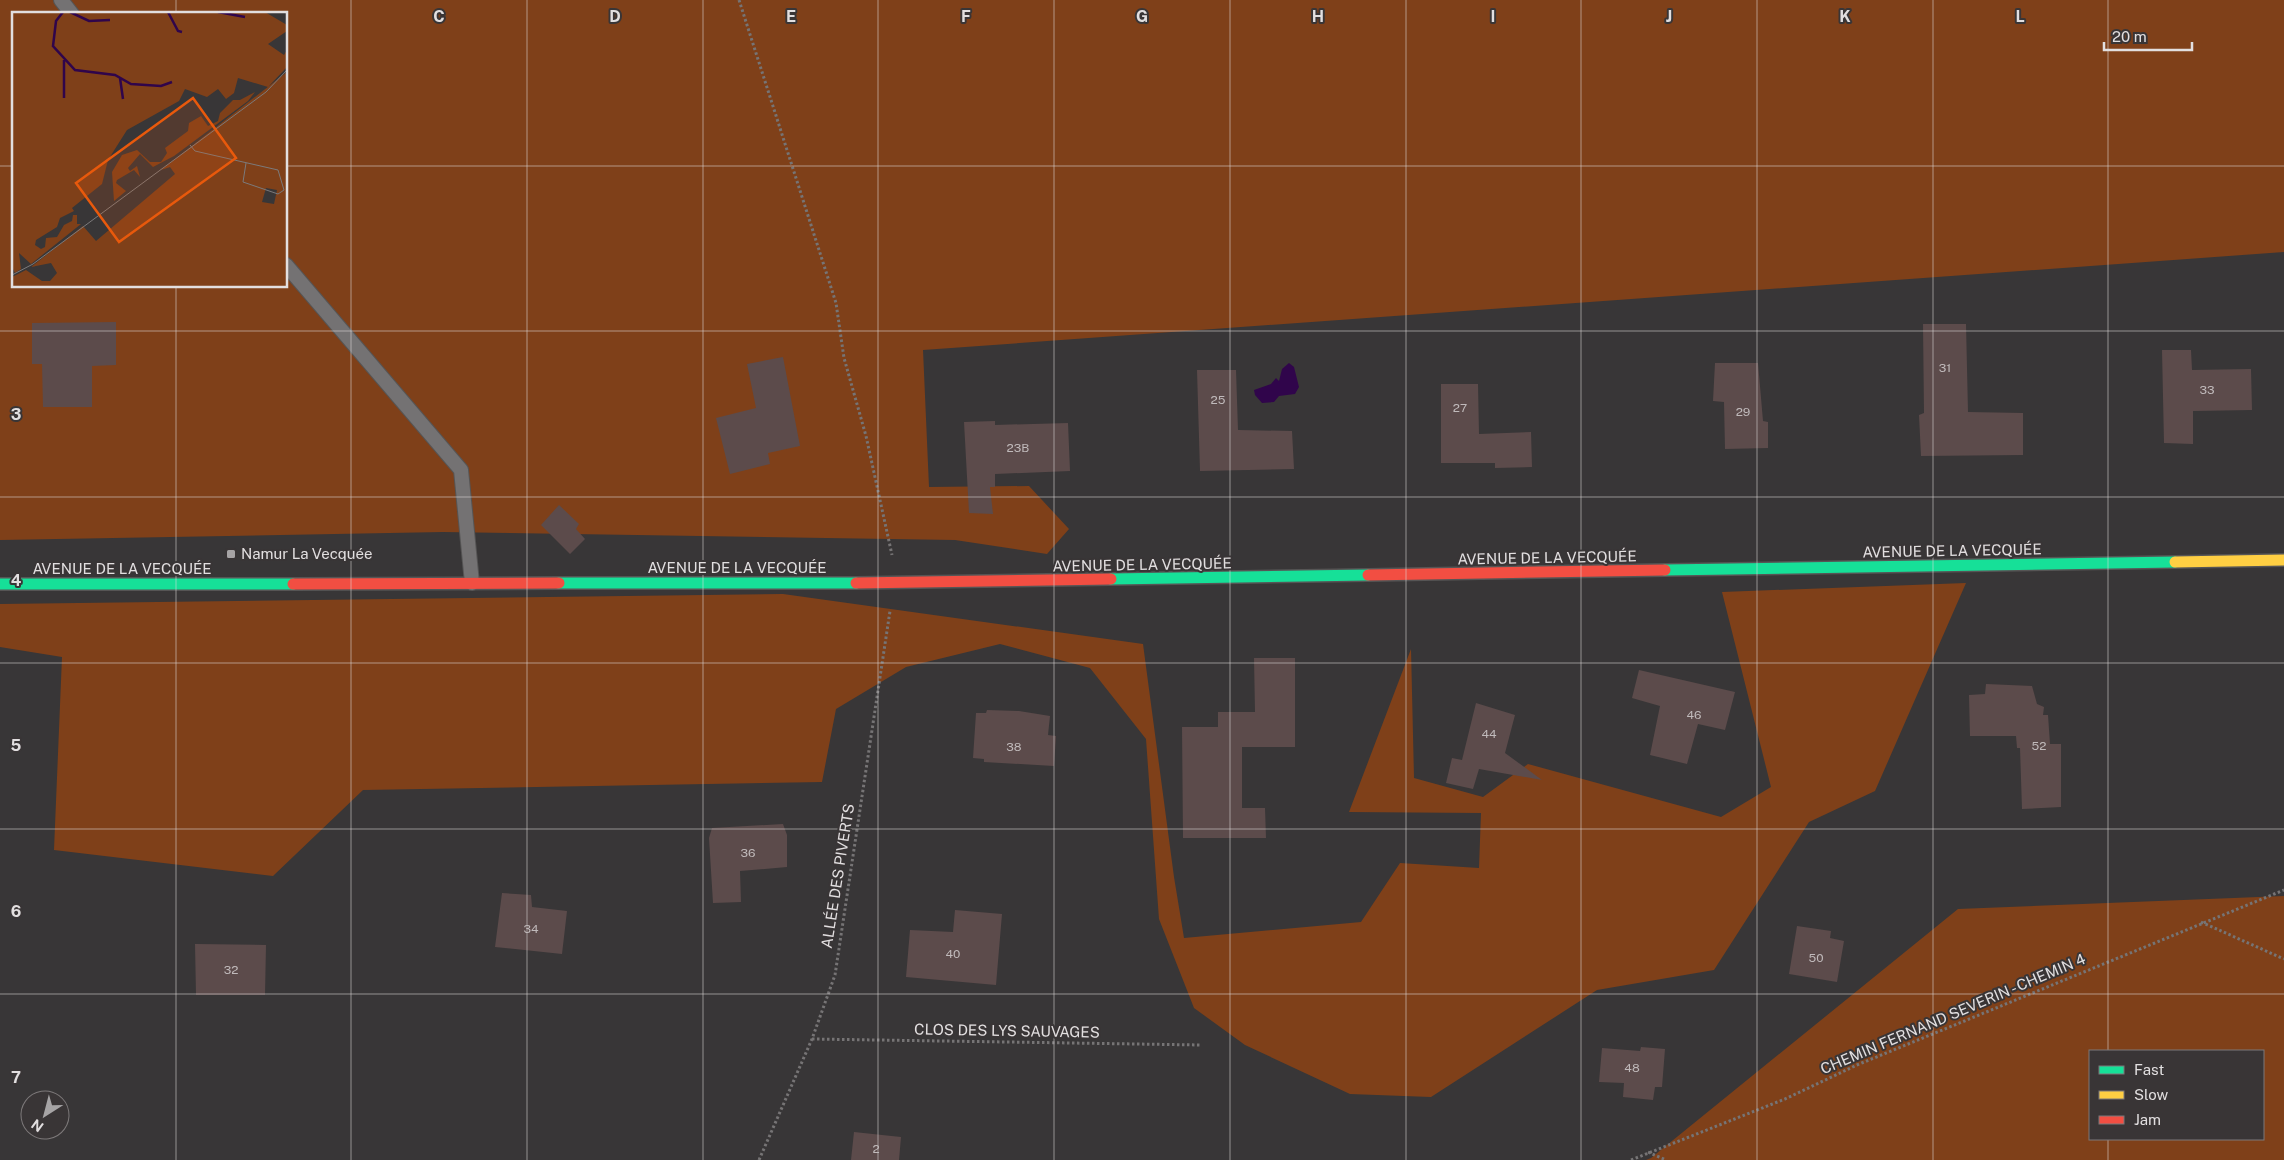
<svg xmlns="http://www.w3.org/2000/svg" width="2284" height="1160" viewBox="0 0 2284 1160" font-family="'Public Sans',sans-serif">
  <style>
    .green { fill: #7f4019; fill-rule: evenodd }
    .water { fill: #30054b }
    .building { fill: #5c4b4b }
    .lines { fill: none; stroke-linecap: round; stroke-linejoin: round }
    .lane-casing { stroke: #565555; stroke-width: 16 }
    .fast-casing { stroke: #565555; stroke-width: 14 }
    .slow-casing { stroke: #565555; stroke-width: 14 }
    .jam-casing { stroke: #565555; stroke-width: 14 }
    .path { stroke: #767475; stroke-width: 3; stroke-dasharray: 2.5 2.5; stroke-linecap: butt }
    .lane { stroke: #747273; stroke-width: 14 }
    .fast { stroke: #16e098; stroke-width: 11 }
    .slow { stroke: #ffcf43; stroke-width: 11 }
    .jam { stroke: #f24e42; stroke-width: 11 }
    .grid { fill: none; stroke: #e2dfe0; stroke-width: 1; stroke-opacity: 0.55 }
    .poi-dot { fill: #a6a4a5; stroke: #393536; stroke-width: 2 }
    .labels { text-anchor: middle; stroke-width: 4; stroke-linejoin: round; paint-order: stroke }
    .number-label { font-size: 12px; fill: #c0babb }
    .street-label { font-size: 15px; fill: #e2dfe0; stroke: #393536 }
    .poi-label { font-size: 15px; fill: #e2dfe0; stroke: #393536; text-anchor: start }
    .inset-river { fill: none; stroke: #30054b; stroke-width: 2.5 }
    .inset-road { fill: none; stroke: #7c7a7b; stroke-width: 1 }
    .view { fill: #e8590c; fill-opacity: 0.15; stroke: #e8590c; stroke-width: 2.5 }
    .inset-edge { fill: none; stroke: #e2dfe0; stroke-width: 2.5 }
    .grid-label { font-size: 16px; text-anchor: middle; font-weight: bold; fill: #e2dfe0; stroke: #393536; stroke-width: 4; stroke-linejoin: round; paint-order: stroke }
  </style>
  <rect width="100%" height="100%" fill="#383637"/>
  <path class="green" d="M 0,0 L 2284,0 L 2284,252 L 923,350 L 929,487 L 1029,486 L 1069,529 L 1047,554 L 955,540 L 443,532 L 0,540 ZM 14,14 L 286,14 L 286,286 L 14,286 Z
    M 1966,583 L 1875,791 L 1809,822 L 1714,970 L 1597,990 L 1431,1097 L 1350,1094 L 1245,1045 L 1194,1008 L 1159,919 L 1146,739 L 1090,668 L 1000,644 L 906,667 L 836,709 L 822,782 L 363,790 L 273,876 L 54,850 L 62,657 L 0,647 L 0,604 L 783,594 L 1143,644 L 1174,877 L 1184,938 L 1361,922 L 1400,863 L 1479,868 L 1481,813 L 1349,812 L 1411,649 L 1414,778 L 1483,797 L 1528,764 L 1721,817 L 1771,787 L 1722,592 Z
    M 2284,896 L 2284,1160 L 1646,1160 L 1651,1158 L 1958,909 ZM 2263,1051 L 2263,1139 L 2090,1139 L 2090,1051 Z"/>
  <path class="water" d="M 1289,363 L 1294,367 L 1299,387 L 1295,394 L 1279,396 L 1274,402 L 1262,403 L 1255,395 L 1254,390 L 1271,384 L 1276,378 L 1279,381 L 1282,369 Z"/>
  <path class="building" d="M 116,322 L 116,365 L 92,366 L 92,407 L 43,407 L 42,364 L 32,364 L 32,323 Z
    M 1923,324 L 1966,324 L 1968,412 L 2023,413 L 2023,455 L 1921,456 L 1919,415 L 1924,413 Z
    M 2162,350 L 2191,350 L 2192,370 L 2251,369 L 2252,410 L 2193,411 L 2193,444 L 2164,443 Z
    M 783,357 L 800,446 L 768,453 L 770,464 L 730,474 L 716,418 L 756,408 L 747,364 Z
    M 1715,363 L 1758,363 L 1763,421 L 1768,422 L 1768,448 L 1725,449 L 1724,402 L 1713,401 Z
    M 1197,370 L 1236,370 L 1238,430 L 1292,431 L 1294,469 L 1200,471 Z
    M 1441,384 L 1478,384 L 1479,434 L 1531,432 L 1532,467 L 1495,468 L 1495,463 L 1441,463 Z
    M 995,421 L 995,425 L 1068,423 L 1070,471 L 995,474 L 995,487 L 990,487 L 993,514 L 969,513 L 964,422 Z
    M 559,505 L 579,524 L 576,529 L 585,539 L 570,554 L 541,525 Z
    M 1254,658 L 1295,658 L 1295,747 L 1242,747 L 1242,808 L 1265,808 L 1266,838 L 1183,838 L 1182,727 L 1218,727 L 1218,712 L 1255,712 Z
    M 1639,670 L 1735,692 L 1725,730 L 1698,724 L 1687,764 L 1650,755 L 1660,706 L 1632,698 Z
    M 1986,684 L 2032,686 L 2037,704 L 2044,707 L 2043,715 L 2048,715 L 2050,744 L 2061,744 L 2061,807 L 2022,809 L 2020,748 L 2017,748 L 2016,736 L 1970,736 L 1969,695 L 1985,694 Z
    M 1476,703 L 1515,715 L 1505,753 L 1542,780 L 1479,769 L 1473,789 L 1446,783 L 1452,758 L 1462,760 Z
    M 987,710 L 1019,711 L 1050,716 L 1048,735 L 1056,736 L 1054,766 L 984,762 L 984,759 L 973,758 L 976,713 L 986,713 Z
    M 783,824 L 787,835 L 787,867 L 740,871 L 741,902 L 713,903 L 709,838 L 712,828 Z
    M 502,893 L 531,895 L 532,907 L 567,911 L 562,954 L 495,947 Z
    M 955,910 L 1002,914 L 996,985 L 906,977 L 910,930 L 953,932 Z
    M 1797,926 L 1831,931 L 1830,938 L 1844,941 L 1837,982 L 1789,974 Z
    M 195,944 L 266,945 L 265,995 L 196,995 Z
    M 1641,1047 L 1665,1049 L 1662,1087 L 1655,1087 L 1653,1100 L 1623,1097 L 1624,1083 L 1599,1082 L 1602,1048 L 1640,1051 Z
    M 854,1132 L 901,1137 L 899,1160 L 851,1160 Z"/>
  <g class="lines">
    <defs>
      <path id="lane" d="M 61,0 L 72,14
        M 286,265 L 461,470 L 472,583"/>
      <path id="fast" d="M 1665,570 L 2175,562
        M 1111,579 L 1368,575
        M 559,583 L 856,583
        M 0,584 L 293,584"/>
      <path id="slow" d="M 2175,562 L 2284,560"/>
      <path id="jam" d="M 1368,575 L 1665,570
        M 856,583 L 1111,579
        M 293,584 L 559,583"/>
    </defs>
    <use href="#lane" class="lane-casing"/>
    <use href="#fast" class="fast-casing"/>
    <use href="#slow" class="slow-casing"/>
    <use href="#jam" class="jam-casing"/>
    <path class="path" d="M 739,0 L 836,303 L 844,358 L 866,436 L 892,555
      M 2201,922 L 2284,959
      M 812,1039 L 1201,1045
      M 1648,1152 L 1666,1160
      M 759,1160 L 812,1039 L 835,975 L 890,611
      M 1631,1160 L 1785,1099 L 1857,1065 L 2284,890"/>
    <use href="#lane" class="lane"/>
    <use href="#fast" class="fast"/>
    <use href="#slow" class="slow"/>
    <use href="#jam" class="jam"/>
  </g>
  <path class="grid" d="M 176,0 L 176,14M 351,0 L 351,1160M 527,0 L 527,1160M 703,0 L 703,1160M 878,0 L 878,1160M 1054,0 L 1054,1160M 1230,0 L 1230,1160M 1406,0 L 1406,1160M 1581,0 L 1581,1160M 1757,0 L 1757,1160M 1933,0 L 1933,1160M 2108,0 L 2108,1051M 0,166 L 14,166M 286,166 L 2284,166M 176,286 L 176,1160M 0,331 L 2284,331M 0,497 L 2284,497M 0,663 L 2284,663M 0,829 L 2284,829M 0,994 L 2284,994M 2108,1139 L 2108,1160"/>
  <rect class="poi-dot" x="226" y="549" width="10" height="10" rx="2.5"/>
  <g class="labels">
    <g class="number-label">
      <text x="1945" y="372">31</text>
      <text x="2207" y="394">33</text>
      <text x="1218" y="404">25</text>
      <text x="1460" y="412">27</text>
      <text x="1743" y="416">29</text>
      <text x="1018" y="452">23B</text>
      <text x="1694" y="719">46</text>
      <text x="1489" y="738">44</text>
      <text x="2039" y="750">52</text>
      <text x="1014" y="751">38</text>
      <text x="748" y="857">36</text>
      <text x="531" y="933">34</text>
      <text x="953" y="958">40</text>
      <text x="1816" y="962">50</text>
      <text x="231" y="974">32</text>
      <text x="1632" y="1072">48</text>
      <text x="876" y="1153">2</text>
    </g>
    <g class="street-label">
      <text transform="translate(1952 551) rotate(-1)" y="5">AVENUE DE LA VECQUÉE</text>
      <text transform="translate(1547 558) rotate(-1)" y="5">AVENUE DE LA VECQUÉE</text>
      <text transform="translate(1142 565) rotate(-1)" y="5">AVENUE DE LA VECQUÉE</text>
      <text x="737" y="573">AVENUE DE LA VECQUÉE</text>
      <text x="122" y="574">AVENUE DE LA VECQUÉE</text>
      <text transform="translate(838 876) rotate(-81)" y="5">ALLÉE DES PIVERTS</text>
      <text transform="translate(1953 1014) rotate(-23)" y="5">CHEMIN FERNAND SEVERIN - CHEMIN 4</text>
      <text transform="translate(1007 1031) rotate(1)" y="5">CLOS DES LYS SAUVAGES</text>
    </g>
    <g class="poi-label">
      <text x="241" y="559">Namur La Vecquée</text>
    </g>
  </g>
  <g transform="translate(12 12)">
    <rect width="275" height="275" fill="#383637"/>
    <path d="M 0,0 L 253,0 L 275,13 L 275,19 L 256,32 L 272,43 L 275,38 L 275,55 L 256,75 L 226,66 L 222,81 L 214,87 L 206,77 L 195,85 L 173,77 L 167,89 L 115,118 L 96,148 L 90,172 L 60,196 L 62,199 L 48,206 L 45,215 L 24,228 L 23,233 L 29,237 L 33,235 L 34,226 L 45,225 L 52,213 L 60,209 L 61,203 L 65,203 L 65,212 L 69,212 L 19,252 L 7,241 L 9,257 L 3,261 L 0,255 ZM 275,60 L 275,275 L 0,275 L 0,265 L 14,258 L 30,269 L 38,269 L 45,261 L 39,251 L 19,255 L 71,214 L 84,229 L 163,162 L 158,155 L 149,158 ZM 254,176 L 265,178 L 262,192 L 250,190 ZM 243,80 L 236,89 L 162,144 L 141,155 L 128,142 L 116,156 L 118,159 L 125,154 L 128,165 L 122,158 L 105,168 L 104,171 L 114,179 L 102,189 L 100,160 L 110,143 L 125,138 L 138,150 L 149,150 L 155,141 L 153,136 L 176,119 L 177,111 L 189,104 L 196,114 L 206,109 L 208,101 L 221,88 L 228,88 Z" fill="#7f4019" fill-rule="evenodd"/>
    <path class="inset-river" d="M 51,0 L 44,9 L 41,34 L 63,58 L 103,63 L 119,72 L 149,74 L 160,70M 58,0 L 77,9 L 98,8M 156,0 L 166,19 L 170,20M 206,0 L 233,5M 52,48 L 52,86M 108,66 L 111,87"/>
    <path class="inset-road" d="M 178,133 L 183,139 L 266,158 L 272,178 L 266,182 L 231,170 L 234,151M 0,263 L 21,252 L 254,80 L 275,58"/>
    <path class="view" d="M 181,86 L 224,146 L 107,230 L 64,171 Z"/>
    <rect width="275" height="275" class="inset-edge"/>
  </g>
  <g class="grid-label">
    <text x="439" y="22">C</text>
    <text x="615" y="22">D</text>
    <text x="791" y="22">E</text>
    <text x="966" y="22">F</text>
    <text x="1142" y="22">G</text>
    <text x="1318" y="22">H</text>
    <text x="1493" y="22">I</text>
    <text x="1669" y="22">J</text>
    <text x="1845" y="22">K</text>
    <text x="2020" y="22">L</text>
    <text x="16" y="420">3</text>
    <text x="16" y="586">4</text>
    <text x="16" y="751">5</text>
    <text x="16" y="917">6</text>
    <text x="16" y="1083">7</text>
  </g>
  <rect x="2089" y="1050" width="175" height="90" fill="#393536" stroke="#7d797a"/>
  <rect x="2099" y="1066" width="25" height="8" fill="#16e098" stroke="#7d797a"/>
  <text x="2134" y="1075" font-size="15" fill="#e2dfe0">Fast</text>
  <rect x="2099" y="1091" width="25" height="8" fill="#ffcf43" stroke="#7d797a"/>
  <text x="2134" y="1100" font-size="15" fill="#e2dfe0">Slow</text>
  <rect x="2099" y="1116" width="25" height="8" fill="#f24e42" stroke="#7d797a"/>
  <text x="2134" y="1125" font-size="15" fill="#e2dfe0">Jam</text>
  <g transform="translate(45 1115) rotate(216)"><circle r="24" fill="#393536" stroke="#7d797a"/>
  <path d="M0-4L9 19L0 12L-9 19Z" fill="#a6a4a5"/>
  <text y="-8" font-size="14" font-weight="bold" text-anchor="middle" fill="#e2dfe0">N</text>
  </g>
  <path d="M2104 42v8h88v-8" fill="none" stroke="#e2dfe0" stroke-width="2.5"/>
  <text x="2112" y="42" font-size="15" fill="#e2dfe0" stroke="#393536" stroke-width="4" paint-order="stroke">20 m</text>
</svg>
